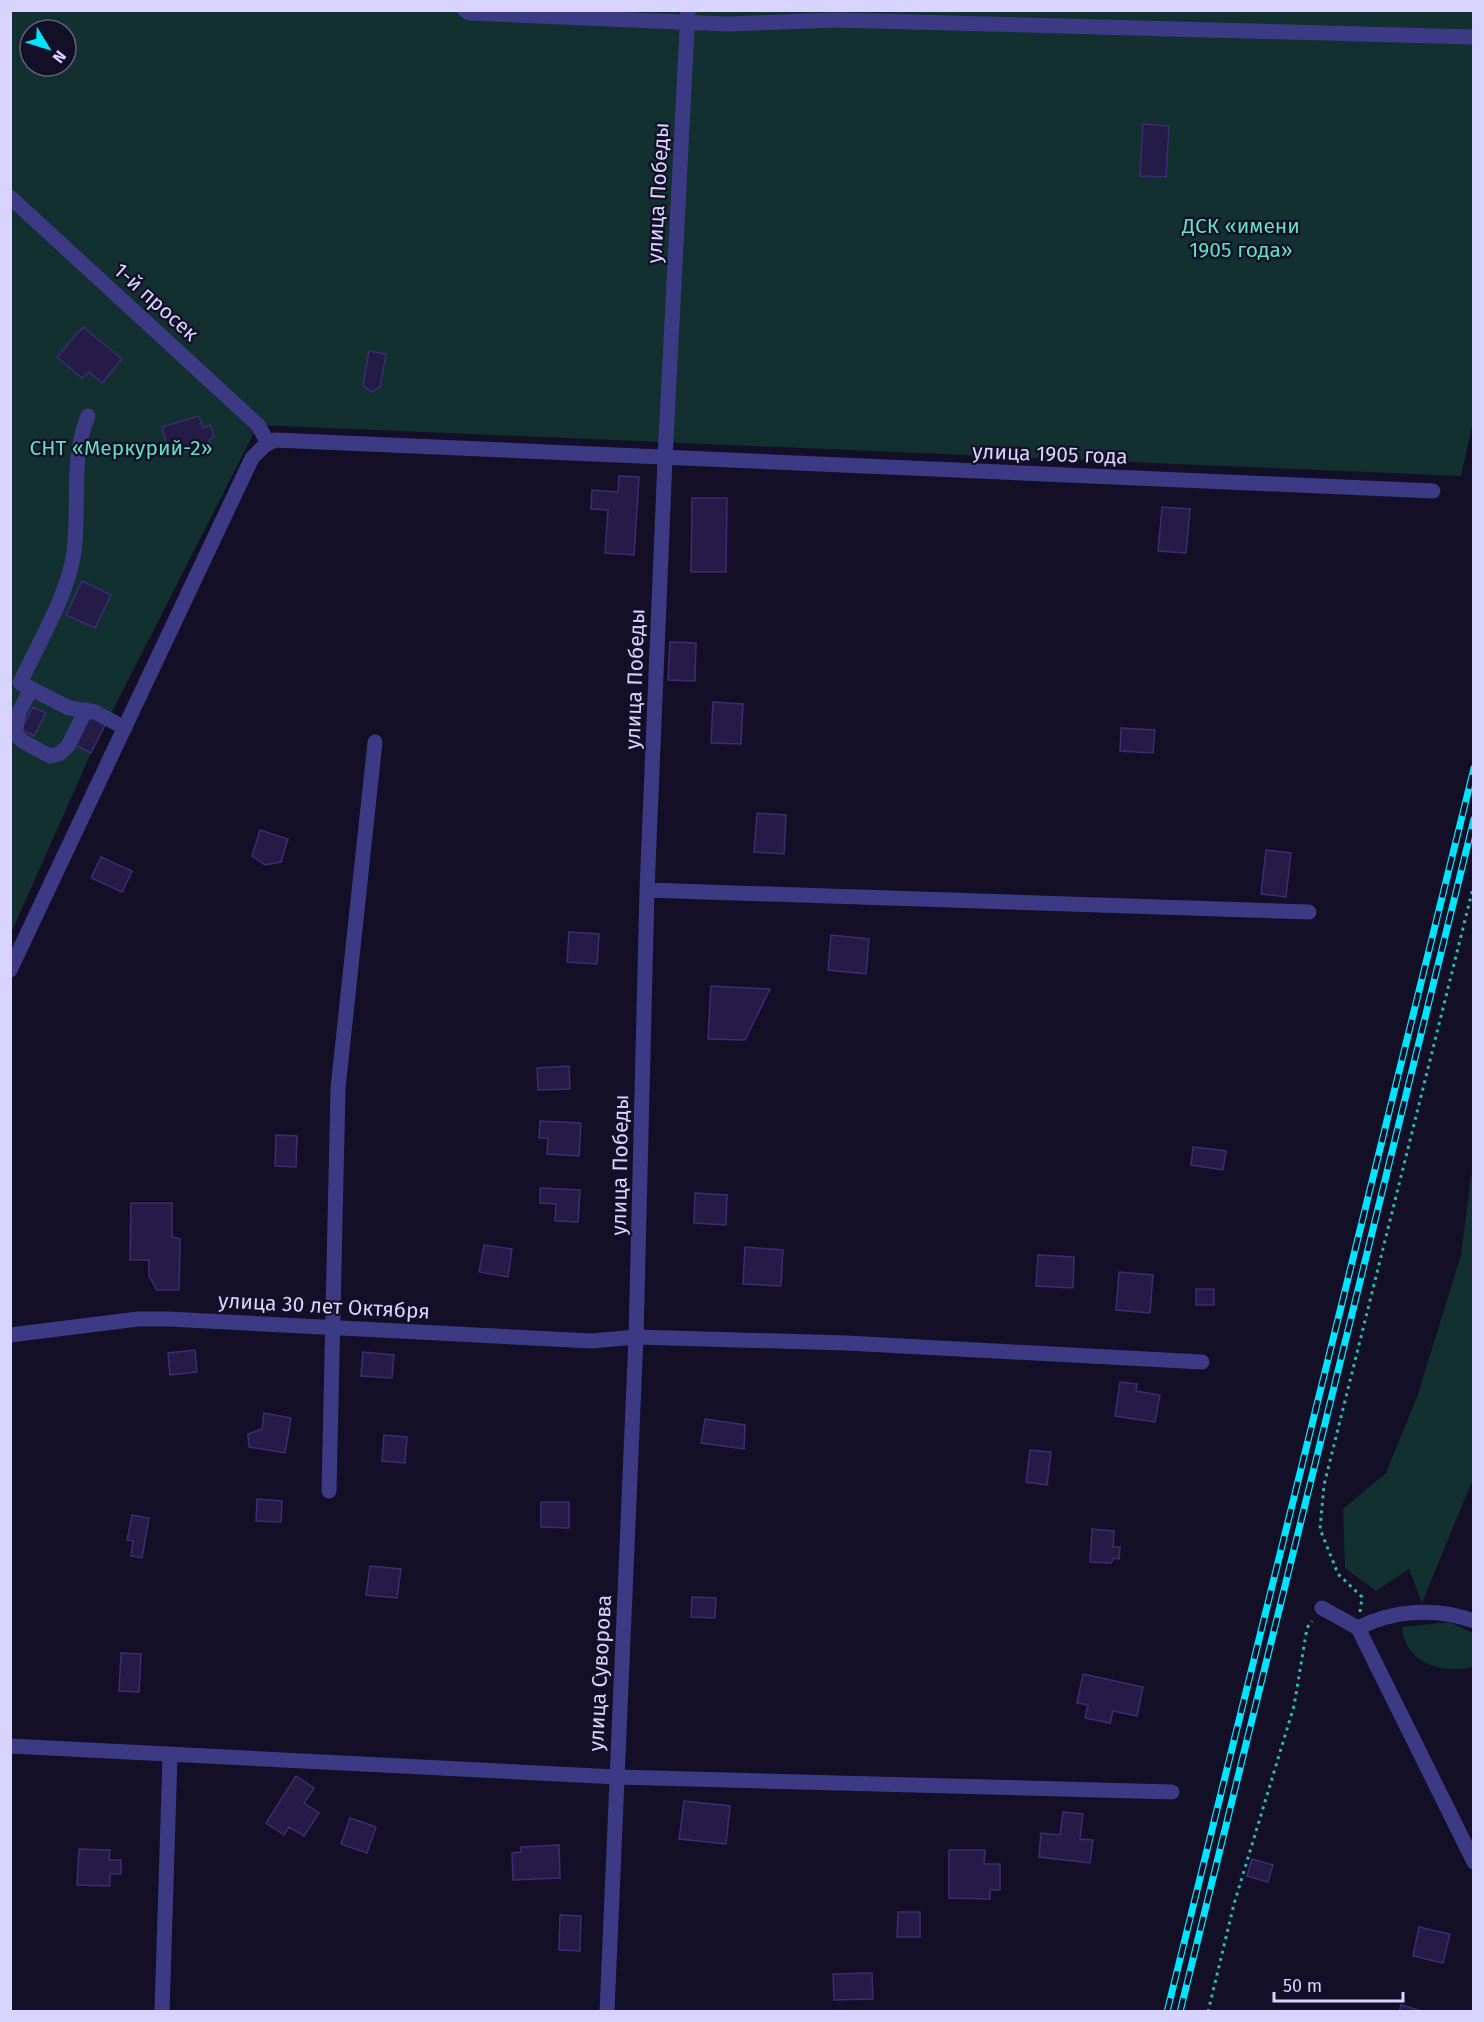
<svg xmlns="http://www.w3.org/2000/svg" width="1484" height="2022" viewBox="0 0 1484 2022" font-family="'Fira Sans',sans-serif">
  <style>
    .green { fill: #12302f; fill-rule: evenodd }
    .building { fill: #241b47; stroke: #3b2d73; stroke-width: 1.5 }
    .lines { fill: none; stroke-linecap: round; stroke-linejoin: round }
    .path { stroke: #2fb8b0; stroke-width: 3; stroke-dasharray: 3 4.5; stroke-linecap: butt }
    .minor { stroke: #3d3a85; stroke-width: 15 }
    .rail-casing { stroke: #00e5ff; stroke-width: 7 }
    .rail { stroke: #130f26; stroke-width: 4.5; stroke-dasharray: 14; stroke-linecap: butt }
    .labels { text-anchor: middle; stroke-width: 4.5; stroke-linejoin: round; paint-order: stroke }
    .street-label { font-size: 21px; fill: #d9d4ff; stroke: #130f26 }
    .park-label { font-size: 21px; fill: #5fe0c0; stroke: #130f26 }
  </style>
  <rect width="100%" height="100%" fill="#130f26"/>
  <path class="green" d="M 11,11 L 1473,11 L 1474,418 L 1461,476 L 258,425 L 91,753 L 11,933 ZM 30,30 L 66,30 L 66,66 L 30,66 Z
    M 1473,1162 L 1473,1479 L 1422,1603 L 1409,1569 L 1376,1591 L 1345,1568 L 1343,1509 L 1386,1473 L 1417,1397 L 1461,1255 Z
    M 1449,1622 L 1473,1633 L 1473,1667 C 1442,1674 1405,1664 1402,1627 Z"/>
  <path class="building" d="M 1143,124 L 1169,126 L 1166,177 L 1140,176 Z
    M 83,327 L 122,359 L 102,383 L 89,372 L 82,378 L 57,357 Z
    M 369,351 L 386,354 L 380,387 L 371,392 L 363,385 Z
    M 199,416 L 203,428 L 210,425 L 214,437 L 209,440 L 210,445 L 170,456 L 162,427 Z
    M 619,476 L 639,477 L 634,555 L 605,553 L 608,510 L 591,509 L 592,490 L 618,492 Z
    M 692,498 L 727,498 L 726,572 L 691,572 Z
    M 1162,507 L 1190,509 L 1186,553 L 1158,551 Z
    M 82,581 L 111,595 L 95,628 L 66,615 Z
    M 670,642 L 696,643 L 695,681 L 668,680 Z
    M 713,702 L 743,704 L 741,744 L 711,743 Z
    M 33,707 L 46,713 L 34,736 L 21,729 Z
    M 88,716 L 105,725 L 91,753 L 73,744 Z
    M 1121,728 L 1155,730 L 1153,753 L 1120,751 Z
    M 757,813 L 786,815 L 784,854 L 754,852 Z
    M 260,830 L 288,839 L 281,862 L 265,865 L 252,856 Z
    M 1266,850 L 1291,853 L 1286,897 L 1261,894 Z
    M 101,857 L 132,871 L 122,892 L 91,878 Z
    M 569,932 L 599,934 L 597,964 L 567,962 Z
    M 831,935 L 869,939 L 866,974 L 828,970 Z
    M 711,986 L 770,989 L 745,1040 L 708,1039 Z
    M 569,1066 L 570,1089 L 538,1090 L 537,1068 Z
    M 540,1121 L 581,1123 L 579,1156 L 547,1154 L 548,1138 L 539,1138 Z
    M 276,1135 L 297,1136 L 296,1167 L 275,1166 Z
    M 1193,1147 L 1226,1151 L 1223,1170 L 1191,1165 Z
    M 540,1188 L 580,1190 L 578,1222 L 555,1221 L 556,1204 L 540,1203 Z
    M 695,1193 L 727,1195 L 726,1225 L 694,1223 Z
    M 131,1203 L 172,1203 L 172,1237 L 180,1239 L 179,1290 L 157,1290 L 149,1276 L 149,1260 L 130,1260 Z
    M 484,1245 L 512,1249 L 508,1277 L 479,1272 Z
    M 745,1247 L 783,1250 L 781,1286 L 743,1284 Z
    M 1038,1255 L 1074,1257 L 1073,1288 L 1036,1286 Z
    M 1119,1272 L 1153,1275 L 1150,1313 L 1116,1310 Z
    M 1196,1289 L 1214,1289 L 1214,1305 L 1196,1305 Z
    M 195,1350 L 197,1372 L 170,1375 L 168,1353 Z
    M 363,1352 L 394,1355 L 392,1378 L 361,1376 Z
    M 1120,1382 L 1137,1384 L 1136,1391 L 1160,1395 L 1155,1422 L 1115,1416 Z
    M 264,1413 L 291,1418 L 285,1453 L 249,1447 L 248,1434 L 262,1429 Z
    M 705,1419 L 745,1425 L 744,1449 L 701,1443 Z
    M 384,1435 L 407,1437 L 405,1463 L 382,1461 Z
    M 1030,1450 L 1051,1452 L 1047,1485 L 1026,1482 Z
    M 257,1499 L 282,1501 L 281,1522 L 256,1521 Z
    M 541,1502 L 569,1502 L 569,1528 L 541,1527 Z
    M 132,1515 L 149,1518 L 142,1558 L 131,1556 L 133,1541 L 127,1540 Z
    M 1092,1529 L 1114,1531 L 1113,1547 L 1120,1547 L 1119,1559 L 1114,1558 L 1111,1563 L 1090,1562 Z
    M 370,1566 L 401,1569 L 397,1598 L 366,1595 Z
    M 692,1597 L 716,1598 L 715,1618 L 691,1617 Z
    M 121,1653 L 141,1654 L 139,1692 L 119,1691 Z
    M 1083,1674 L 1143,1687 L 1137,1716 L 1113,1711 L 1110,1723 L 1085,1718 L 1088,1705 L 1077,1703 Z
    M 296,1776 L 314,1788 L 304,1803 L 319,1813 L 304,1836 L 289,1827 L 284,1835 L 266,1823 Z
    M 684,1801 L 730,1806 L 726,1844 L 679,1839 Z
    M 1063,1812 L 1083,1814 L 1080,1839 L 1093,1840 L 1090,1863 L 1039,1857 L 1041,1833 L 1060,1835 Z
    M 350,1818 L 376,1827 L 367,1853 L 341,1844 Z
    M 559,1845 L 560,1878 L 513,1880 L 512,1853 L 521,1852 L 521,1847 Z
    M 79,1849 L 110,1850 L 109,1860 L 121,1860 L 121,1874 L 110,1874 L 110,1886 L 77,1885 Z
    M 949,1850 L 985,1850 L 984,1864 L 1000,1864 L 1000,1890 L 990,1890 L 990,1899 L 949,1898 Z
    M 1252,1859 L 1273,1865 L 1268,1882 L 1247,1876 Z
    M 898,1912 L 920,1912 L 920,1937 L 897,1937 Z
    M 560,1915 L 581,1916 L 580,1951 L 559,1950 Z
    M 1419,1927 L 1450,1934 L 1443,1963 L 1413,1956 Z
    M 872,1973 L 873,1999 L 834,2000 L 833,1974 Z
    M 1401,2005 L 1425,2012 L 1399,2012 Z"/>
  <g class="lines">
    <path class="path" d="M 1360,1612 L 1362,1597 L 1338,1574 L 1320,1529 L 1324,1485 L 1474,884
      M 1208,2012 L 1234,1904 L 1294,1706 L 1307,1628 L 1312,1621"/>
    <path class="minor" d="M 465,10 L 469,13 L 727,24 L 835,20 L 1474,37
      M 10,197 L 258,425 L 268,443
      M 20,683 C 38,644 68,595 74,552 C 80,506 70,460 88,416
      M 24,685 L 69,708 L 95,712 L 125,728
      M 31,689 L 19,712 L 15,733 L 22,741 L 50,756 L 59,754 L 68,746 L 86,710
      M 647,890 L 1309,912
      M 10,970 L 252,458 L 265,445 L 275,440 L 1433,491
      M 10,1335 L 138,1319 L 168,1319 L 592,1341 L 636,1337 L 847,1343 L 1202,1362
      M 329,1491 L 338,1088 L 375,742
      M 1322,1608 L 1358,1628 L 1474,1862
      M 1358,1628 C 1393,1610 1436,1607 1474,1621
      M 10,1746 L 617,1777 L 1172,1792
      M 162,2012 L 170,1756
      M 607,2012 L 636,1337 L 647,890 L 665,459 L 688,10"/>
    <defs>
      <path id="rail" d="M 1167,2012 L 1474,768
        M 1180,2012 L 1474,819"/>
    </defs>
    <use href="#rail" class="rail-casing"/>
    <use href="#rail" class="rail"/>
  </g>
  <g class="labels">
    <g class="street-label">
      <text transform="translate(658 193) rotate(-87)" y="7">улица Победы</text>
      <text transform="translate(156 302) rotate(42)" y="7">1-й просек</text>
      <text transform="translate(1050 454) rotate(2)" y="7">улица 1905 года</text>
      <text transform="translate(635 679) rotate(-88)" y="7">улица Победы</text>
      <text transform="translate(620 1165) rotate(-89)" y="7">улица Победы</text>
      <text transform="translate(324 1306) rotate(3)" y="7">улица 30 лет Октября</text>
      <text transform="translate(600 1673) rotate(-87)" y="7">улица Суворова</text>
    </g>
    <g class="park-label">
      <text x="1241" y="233">ДСК «имени<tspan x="1241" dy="24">1905 года»</tspan></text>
      <text x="121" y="455">СНТ «Меркурий-2»</text>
    </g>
  </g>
  <rect width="1484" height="2022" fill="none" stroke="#d9d4ff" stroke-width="24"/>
  <g transform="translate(48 48) rotate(128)"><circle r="28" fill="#130f26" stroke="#625e7d" stroke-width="1.5"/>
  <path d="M0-4.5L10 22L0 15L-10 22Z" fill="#00e5ff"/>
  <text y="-9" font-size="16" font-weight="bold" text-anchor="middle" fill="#d9d4ff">N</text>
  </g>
  <path d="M1274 1992v9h129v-9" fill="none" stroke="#d9d4ff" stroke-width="3"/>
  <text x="1283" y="1992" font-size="18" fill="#d9d4ff" stroke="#130f26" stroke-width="4.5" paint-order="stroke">50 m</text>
</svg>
